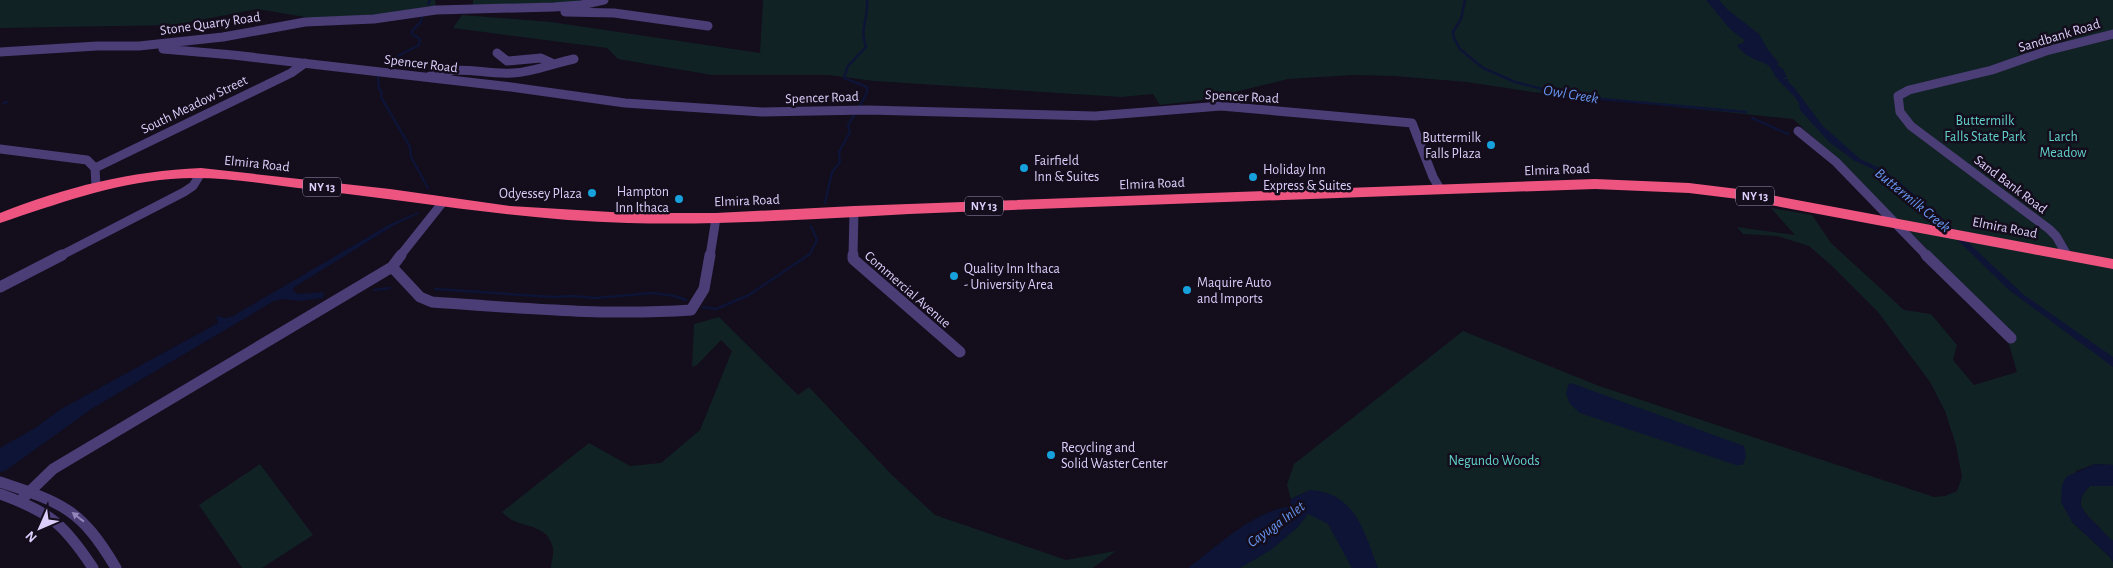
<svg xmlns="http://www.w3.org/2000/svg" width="2113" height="568" viewBox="0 0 2113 568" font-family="'Alegreya Sans',sans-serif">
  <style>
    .green { fill: #112225 }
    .water { fill: #0d1435 }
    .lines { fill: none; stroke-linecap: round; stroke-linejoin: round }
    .stream { stroke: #0d1435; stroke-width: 2.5 }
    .minor-far1 { stroke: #4b3d76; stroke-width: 9 }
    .minor { stroke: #4b3d76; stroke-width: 11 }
    .highway { fill: #ed5580; fill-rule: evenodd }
    .oneway { fill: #9386b8 }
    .poi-dot { fill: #17a1dc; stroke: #130d1c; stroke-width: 2 }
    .labels { text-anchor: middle; stroke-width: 5; stroke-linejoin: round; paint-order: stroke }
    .shield { fill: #130d1c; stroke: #9f94b7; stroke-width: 1 }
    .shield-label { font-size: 12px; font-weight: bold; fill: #dbcefa }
    .street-label { font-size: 14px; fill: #dbcefa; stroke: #130d1c }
    .park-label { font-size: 14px; fill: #62d1cb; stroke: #130d1c }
    .poi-label { font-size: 14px; fill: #dbcefa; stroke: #130d1c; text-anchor: start }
    .water-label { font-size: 15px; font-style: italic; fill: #6795ef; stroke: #130d1c }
  </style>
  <rect width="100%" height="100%" fill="#130d1c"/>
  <path class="green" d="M 0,0 L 435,0 L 436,6 L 397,14 L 311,18 L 257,9 L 174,25 L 0,28 Z
    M 473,0 L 590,0 L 574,3 L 473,6 Z
    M 763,0 L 2113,0 L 2113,465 L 2095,464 L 2076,471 L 2072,522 L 2109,556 L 2113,562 L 2113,568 L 1212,568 L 1310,490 L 1291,499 L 1287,485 L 1294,464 L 1463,331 L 1599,386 L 1934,497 L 1945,496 L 1957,491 L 1962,477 L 1956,445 L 1945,411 L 1930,382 L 1878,312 L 1831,265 L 1809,246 L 1777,236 L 1743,234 L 1737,227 L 1795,235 L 1771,208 L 1812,215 L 1831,243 L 1904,310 L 1931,314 L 1957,345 L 1953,360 L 1974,385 L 2017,372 L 2008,341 L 1925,247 L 1833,156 L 1793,119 L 1532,92 L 1467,82 L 1394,76 L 1353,75 L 1288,79 L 1202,100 L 1160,105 L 1153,94 L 1121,97 L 874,81 L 829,75 L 712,75 L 618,59 L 607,48 L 453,28 L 462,15 L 551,22 L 760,53 Z
    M 719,317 L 798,395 L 809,387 L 891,474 L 935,515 L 1066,560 L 1116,551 L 1093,568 L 551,568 C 551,562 554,554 553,548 C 547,525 528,528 512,520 C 508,518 505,515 502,512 L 589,443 L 630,466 L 661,463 L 700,430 L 732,351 L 721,340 L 697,365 L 692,367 L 694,324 Z
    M 260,464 L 313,535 L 262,568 L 242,568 L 199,505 Z
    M 2090,486 L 2113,486 L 2113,541 C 2108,537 2103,532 2099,527 C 2085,513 2071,504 2090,486 Z"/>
  <path class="water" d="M 1706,0 L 1719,0 L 1728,10 L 1759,34 L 1768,50 L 1779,63 L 1777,65 L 1784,70 L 1787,78 L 1784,78 L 1784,79 L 1788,79 L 1789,83 L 1793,86 L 1822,125 L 1860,159 L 1880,168 L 1898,181 L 1941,217 L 2024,295 L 2113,357 L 2113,367 L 2009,290 L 1939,222 L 1888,178 L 1879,172 L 1855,161 L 1829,142 L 1800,110 L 1799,103 L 1794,96 L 1777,79 L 1780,78 L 1776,78 C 1774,74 1772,70 1770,67 C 1766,61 1746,60 1737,45 L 1743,43 L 1744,40 L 1729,28 Z
    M 418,212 L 419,214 L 416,215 L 393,226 L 293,288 L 294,292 L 299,294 L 324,292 L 323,298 L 300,301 L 282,299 L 274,301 L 93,408 L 5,471 L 0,472 L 0,448 L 35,428 L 61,409 L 218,323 L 216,316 L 226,318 L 233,316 L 390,224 Z
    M 1571,383 L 1744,446 C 1746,453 1747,459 1742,465 L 1736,465 L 1580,413 L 1570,404 L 1566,394 L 1568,385 Z
    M 2095,464 L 2113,465 L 2113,486 L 2090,486 C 2071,504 2085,513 2099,527 C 2103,532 2108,537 2113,541 L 2113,562 L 2109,556 L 2072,522 L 2061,502 L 2062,485 L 2066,477 Z
    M 1310,490 C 1356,493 1364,532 1378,568 L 1352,568 L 1328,524 L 1308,514 L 1298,527 L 1271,550 L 1240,568 L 1188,568 C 1219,545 1251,513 1290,506 L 1291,499 Z"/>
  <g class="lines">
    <path class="stream" d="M 1465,0 L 1461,19 L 1453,32 L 1454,38 L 1460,49 L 1483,68 L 1515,82 L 1569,96 L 1746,112
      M 428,4 L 430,0
      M 398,56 L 419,45 L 420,39 L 412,34 L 412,31 L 420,23 L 423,15
      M 378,77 L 379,89 L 382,92 L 381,97 L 410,147 L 411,157 L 428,188
      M 4,103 L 7,102
      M 860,106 L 867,92 L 867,87 L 844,78 L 848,66 L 866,47 C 859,28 869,18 867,0
      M 1752,118 L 1788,134
      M 825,203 L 832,172 L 840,162 L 839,152 L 850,132 L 848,125 L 855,114
      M 435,289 L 553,297 L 572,296 L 595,298 L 653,293 L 675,296 L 686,300
      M 374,290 L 390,288
      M 703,307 L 716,309 L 749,295 L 810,254 L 817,240 L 811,226"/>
    <path class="minor-far1" d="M 565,12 L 614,13 L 708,26
      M 163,49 L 233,55 L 511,87 L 625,103 L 762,112 L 868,110 L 1095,116 L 1221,106 L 1412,123 L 1433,177 L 1440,189
      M 0,52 L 97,46 L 139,46 L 223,37 L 305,22 L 374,19 L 436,10 L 554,7 L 581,5 L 604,0
      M 497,53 L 507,61 L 541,58 L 552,63
      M 428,77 C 461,63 480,75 513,73 C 534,72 554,63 574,59
      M 1798,131 L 1836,162 L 1927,256
      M 0,149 L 87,160 L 95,168 L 96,186
      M 95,168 L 291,73 L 305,63
      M 2067,255 L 2056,236 L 2049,229 L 1911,126 L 1900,112 L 1898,96 L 1909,90 L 1992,70 L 2046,51 L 2113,34
      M 60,256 L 184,192 L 193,186 L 201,173
      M 400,256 L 443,202
      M 710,256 L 716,218
      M 853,256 L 854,211"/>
    <path class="minor" d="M 853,255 L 853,259 L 960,352
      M 1926,255 L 2011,338
      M 392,267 L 420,297 L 432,302 C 518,308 604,316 691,310 L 704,289 L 710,255
      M 0,287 L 62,255
      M 0,482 C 63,503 81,509 116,568
      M 0,494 C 50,512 64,524 93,568
      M 20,501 L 53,469 L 392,267 L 401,255"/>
    <path class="highway" d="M 201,168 L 390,189 L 510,206 L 628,213 L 716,213 L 854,206 L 1595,179 L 1689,183 L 1738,189 L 2113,259 L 2113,269 L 1738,199 L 1689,193 L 1595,189 C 1383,196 1171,204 958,212 C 849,216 738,226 628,223 C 520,220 414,201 307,189 C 263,184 216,175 171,179 C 111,184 57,204 0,223 L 0,213 C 65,187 131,171 201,168 Z"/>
  </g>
  <defs><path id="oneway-solid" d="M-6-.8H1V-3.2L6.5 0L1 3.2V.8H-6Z" transform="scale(1.25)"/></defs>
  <use class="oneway" href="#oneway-solid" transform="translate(78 517) rotate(-142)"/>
  <g class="poi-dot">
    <circle cx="1491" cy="145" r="5"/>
    <circle cx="1024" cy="168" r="5"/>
    <circle cx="1253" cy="177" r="5"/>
    <circle cx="592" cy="193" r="5"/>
    <circle cx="679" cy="199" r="5"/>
    <circle cx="954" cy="276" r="5"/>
    <circle cx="1187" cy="290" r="5"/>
    <circle cx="1051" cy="455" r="5"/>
  </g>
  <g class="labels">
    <g class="shield">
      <rect x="303" y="177.5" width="38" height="19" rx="4"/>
      <rect x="1736" y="186.5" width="38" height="19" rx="4"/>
      <rect x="965" y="196.5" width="38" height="19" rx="4"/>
    </g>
    <g class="shield-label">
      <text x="322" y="191">NY 13</text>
      <text x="1755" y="200">NY 13</text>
      <text x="984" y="210">NY 13</text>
    </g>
    <g class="street-label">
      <text transform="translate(210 23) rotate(-8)" y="5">Stone Quarry Road</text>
      <text transform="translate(2059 35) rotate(-17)" y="5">Sandbank Road</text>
      <text transform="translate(421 63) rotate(7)" y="5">Spencer Road</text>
      <text transform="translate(1242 96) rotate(3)" y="5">Spencer Road</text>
      <text transform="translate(822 97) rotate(-2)" y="5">Spencer Road</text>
      <text transform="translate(194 104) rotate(-26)" y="5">South Meadow Street</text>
      <text transform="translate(257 163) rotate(6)" y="5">Elmira Road</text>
      <text transform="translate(1557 169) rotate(-2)" y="5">Elmira Road</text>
      <text transform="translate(1152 183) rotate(-2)" y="5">Elmira Road</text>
      <text transform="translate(2011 184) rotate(37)" y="5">Sand Bank Road</text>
      <text transform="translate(747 200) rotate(-2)" y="5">Elmira Road</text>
      <text transform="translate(2005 227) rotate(11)" y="5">Elmira Road</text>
      <text transform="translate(908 289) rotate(41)" y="5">Commercial Avenue</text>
    </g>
    <g class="park-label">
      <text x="1985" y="125">Buttermilk<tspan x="1985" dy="16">Falls State Park</tspan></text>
      <text x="2063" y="141">Larch<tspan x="2063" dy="16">Meadow</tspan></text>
      <text x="1494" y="465">Negundo Woods</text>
    </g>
    <g class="poi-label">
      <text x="1481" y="142" text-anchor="end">Buttermilk<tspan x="1481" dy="16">Falls Plaza</tspan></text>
      <text x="1034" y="165">Fairfield<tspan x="1034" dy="16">Inn &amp; Suites</tspan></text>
      <text x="1263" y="174">Holiday Inn<tspan x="1263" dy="16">Express &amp; Suites</tspan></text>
      <text x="669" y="196" text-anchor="end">Hampton<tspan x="669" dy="16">Inn Ithaca</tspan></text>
      <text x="582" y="198" text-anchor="end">Odyessey Plaza</text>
      <text x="964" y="273">Quality Inn Ithaca<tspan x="964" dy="16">- University Area</tspan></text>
      <text x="1197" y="287">Maquire Auto<tspan x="1197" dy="16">and Imports</tspan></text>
      <text x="1061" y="452">Recycling and<tspan x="1061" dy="16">Solid Waster Center</tspan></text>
    </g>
    <g class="water-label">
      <text transform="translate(1571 94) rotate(9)" y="5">Owl Creek</text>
      <text transform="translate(1913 200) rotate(39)" y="5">Buttermilk Creek</text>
      <text transform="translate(1276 524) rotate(-36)" y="5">Cayuga Inlet</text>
    </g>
  </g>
  <g transform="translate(40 528) rotate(225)" stroke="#130d1c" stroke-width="4" paint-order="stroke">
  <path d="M0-4L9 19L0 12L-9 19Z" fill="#dbcefa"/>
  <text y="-8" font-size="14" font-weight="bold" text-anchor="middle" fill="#dbcefa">N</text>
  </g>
</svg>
